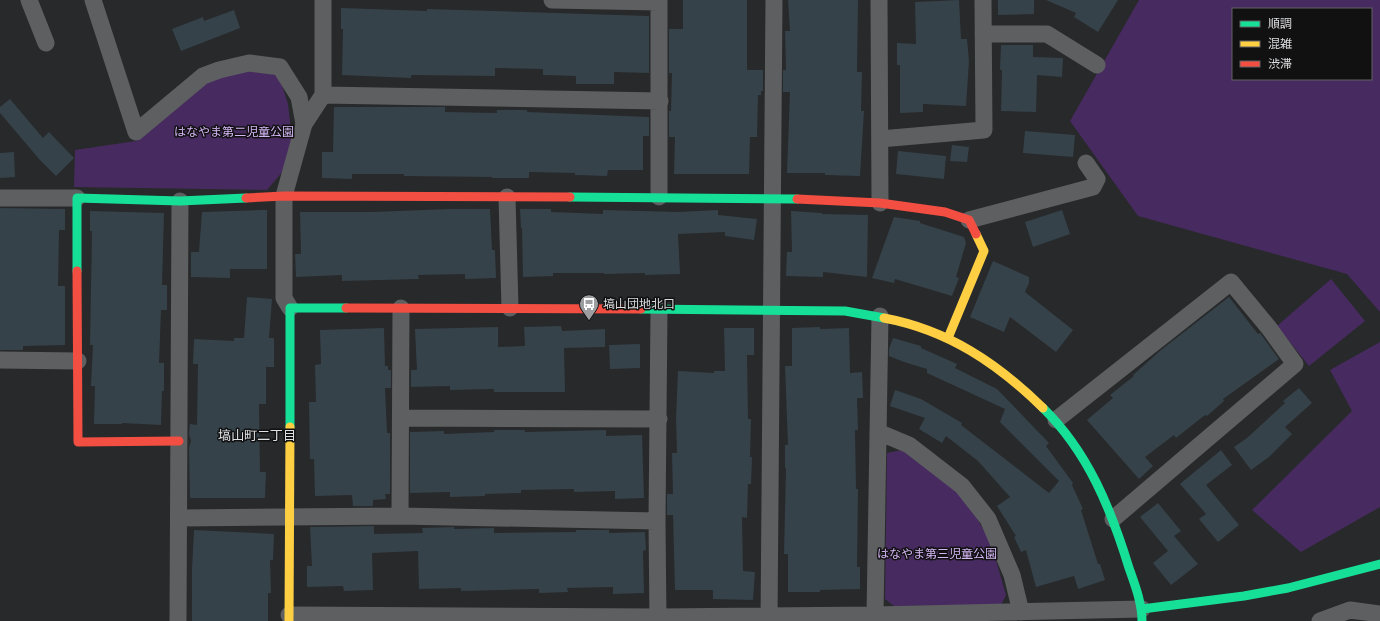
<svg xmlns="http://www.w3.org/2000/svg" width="1380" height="621" viewBox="0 0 1380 621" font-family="'Archivo Narrow','Noto Sans JP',sans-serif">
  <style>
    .green { fill: #472b60; fill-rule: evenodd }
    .building { fill: #35424a }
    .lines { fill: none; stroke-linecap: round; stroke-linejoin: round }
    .street { stroke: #5e5f60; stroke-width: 17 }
    .fast { stroke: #16e098; stroke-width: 9 }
    .slow { stroke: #ffcf43; stroke-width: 9 }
    .jam { stroke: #f24e42; stroke-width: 9 }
    .labels { text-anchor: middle; stroke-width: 3; stroke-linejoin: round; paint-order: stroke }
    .park-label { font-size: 12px; fill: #d4b6f4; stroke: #111112 }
    .poi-label { font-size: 12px; fill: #dcddde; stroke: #111112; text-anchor: start }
    .neighbourhood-label { font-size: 13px; fill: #dfe0e3; stroke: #111112 }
  </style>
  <rect width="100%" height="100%" fill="#28292a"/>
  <path class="green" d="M 1139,0 L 1380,0 L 1380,312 L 1347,274 L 1138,216 L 1070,121 ZM 1233,9 L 1371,9 L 1371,79 L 1233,79 Z
    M 246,69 L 279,76 L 288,104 L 293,148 L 284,170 L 267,190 L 74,187 L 75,150 L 136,141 L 202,84 Z
    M 1331,279 L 1365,321 L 1309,366 L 1277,326 Z
    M 1380,342 L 1380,507 L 1301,552 L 1252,510 L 1352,411 L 1330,370 Z
    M 902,450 L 966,499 L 991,543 L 1006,595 L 1001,605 L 894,606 L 885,599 L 887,453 Z"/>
  <path class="building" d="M 683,0 L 747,0 L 747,70 L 763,70 L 763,91 L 761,91 L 761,95 L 758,95 L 757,137 L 750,137 L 749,174 L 674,174 L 675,137 L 669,137 L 669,111 L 671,111 L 672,73 L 669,73 L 669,29 L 683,29 Z
    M 788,0 L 858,0 L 857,72 L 862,72 L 861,111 L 864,111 L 860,176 L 825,175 L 825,173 L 787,173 L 790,92 L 783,92 L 783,70 L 786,70 L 785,31 L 790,31 Z
    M 959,0 L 961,39 L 967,39 L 969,61 L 966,106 L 923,104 L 923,112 L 900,113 L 900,65 L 897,65 L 897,43 L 916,44 L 915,2 Z
    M 998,0 L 1034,0 L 1034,14 L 998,15 Z
    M 1046,0 L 1118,0 L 1098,32 L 1074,17 L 1076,13 Z
    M 341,8 L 427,11 L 427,9 L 649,16 L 649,73 L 614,72 L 614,84 L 576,84 L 576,76 L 543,75 L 543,69 L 495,68 L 495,76 L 411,75 L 411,78 L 342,75 L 343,29 L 341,29 Z
    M 234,10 L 240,28 L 181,51 L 172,29 L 203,17 L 204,21 Z
    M 1001,45 L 1033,45 L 1033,57 L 1063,58 L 1062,77 L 1037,75 L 1036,112 L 1001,111 L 1002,70 L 1000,70 Z
    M 10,99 L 43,138 L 49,132 L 74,158 L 56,176 L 39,159 L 0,113 L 0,107 Z
    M 334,107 L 445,107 L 445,112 L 497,113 L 497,110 L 527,110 L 527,112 L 649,117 L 649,136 L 643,136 L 643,170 L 608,170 L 607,176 L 575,175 L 575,173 L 529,172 L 529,178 L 492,178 L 492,177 L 404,176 L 404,174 L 352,174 L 352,179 L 322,178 L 322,152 L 333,152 Z
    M 1025,131 L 1075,135 L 1073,157 L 1023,153 Z
    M 952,145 L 969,147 L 967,162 L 950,161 Z
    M 898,151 L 946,156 L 944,179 L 896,174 Z
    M 14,152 L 15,177 L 0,178 L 0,153 Z
    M 0,208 L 65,209 L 65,230 L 59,230 L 58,286 L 65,286 L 65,345 L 23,346 L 23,350 L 0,350 Z
    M 450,209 L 490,209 L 492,250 L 495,250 L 496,278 L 465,279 L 465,274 L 418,275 L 419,279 L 342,281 L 342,275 L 296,277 L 295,254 L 301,254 L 300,212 L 372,212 Z
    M 520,209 L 551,209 L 551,212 L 603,214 L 603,210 L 679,212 L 718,210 L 718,215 L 757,219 L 754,240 L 725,236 L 725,232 L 678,234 L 680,274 L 645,275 L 645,273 L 604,274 L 604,273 L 553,273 L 553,276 L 523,277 L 522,228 L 521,228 Z
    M 262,210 L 267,210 L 267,269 L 230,269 L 230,278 L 191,277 L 191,252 L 199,252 L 202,212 Z
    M 1062,210 L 1070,234 L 1033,247 L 1025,222 Z
    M 90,211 L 164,213 L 162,285 L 167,285 L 167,310 L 161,310 L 159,363 L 164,363 L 164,391 L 162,391 L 161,425 L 122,423 L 122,424 L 94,424 L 95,386 L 91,386 L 93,345 L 90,345 L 92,231 L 90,231 Z
    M 791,211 L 822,213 L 822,214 L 868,215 L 867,277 L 823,272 L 823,277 L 786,276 L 787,252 L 792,252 Z
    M 894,217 L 920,221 L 920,223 L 964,237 L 966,243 L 956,277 L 959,278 L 952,296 L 895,279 L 894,283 L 872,278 Z
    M 993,261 L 1029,277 L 1029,283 L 1025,292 L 1073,330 L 1056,352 L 1010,317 L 1004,332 L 970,317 Z
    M 247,297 L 272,299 L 269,338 L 274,338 L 274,367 L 266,367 L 266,404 L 259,404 L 260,472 L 266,472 L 265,498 L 190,498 L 189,448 L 191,441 L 189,434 L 190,424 L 197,425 L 198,364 L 193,364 L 194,339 L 234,341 L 234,338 L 244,338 Z
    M 1229,297 L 1258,334 L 1260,333 L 1279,359 L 1223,399 L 1224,401 L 1207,416 L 1205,415 L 1176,438 L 1174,435 L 1145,457 L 1153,466 L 1139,479 L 1087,420 L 1113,398 L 1110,395 L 1134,376 L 1133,375 L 1161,350 Z
    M 561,326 L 562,331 L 605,329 L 605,347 L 564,348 L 565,392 L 494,392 L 494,389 L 450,390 L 450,386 L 411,387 L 411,370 L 417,370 L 415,329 L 498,327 L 498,347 L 525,346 L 524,327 Z
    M 820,327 L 820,329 L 849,328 L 850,373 L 862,372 L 863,398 L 857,398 L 858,430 L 855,430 L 856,489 L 858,489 L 857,567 L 860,567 L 860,589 L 820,590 L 820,592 L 788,592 L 788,554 L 784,554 L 786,468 L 785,468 L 785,445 L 788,445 L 785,366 L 792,366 L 792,328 Z
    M 384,328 L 385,366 L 388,366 L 388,370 L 391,370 L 391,388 L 385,388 L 387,433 L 390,433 L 390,494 L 385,494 L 386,499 L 373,500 L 373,506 L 353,506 L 352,495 L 315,496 L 314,459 L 310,459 L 309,402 L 316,402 L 315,365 L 321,364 L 320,330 Z
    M 724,328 L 754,328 L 754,355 L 747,355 L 748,419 L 751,419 L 750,457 L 752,457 L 751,484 L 748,484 L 747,518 L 742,517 L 743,571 L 755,572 L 753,600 L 713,599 L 713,590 L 675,590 L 673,515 L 667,515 L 667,494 L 673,494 L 672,453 L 677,453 L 676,418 L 678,371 L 714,373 L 714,371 L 725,371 Z
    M 893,338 L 921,346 L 921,348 L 957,364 L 955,368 L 997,389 L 1049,443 L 1046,446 L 1073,483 L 1072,485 L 1083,509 L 1081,510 L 1098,564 L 1100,564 L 1105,580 L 1078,589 L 1074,576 L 1036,587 L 1026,550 L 1021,552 L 1014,537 L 1016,536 L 997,506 L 1010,497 L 978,461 L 946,436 L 942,443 L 919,429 L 925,418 L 890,406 L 895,390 L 921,399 L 962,423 L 961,425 L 1049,493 L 1059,481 L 1000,422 L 1005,409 L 927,373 L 927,369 L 904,362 L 889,356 L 889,349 Z
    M 640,344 L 640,368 L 610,369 L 609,345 Z
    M 1299,388 L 1312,403 L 1285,427 L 1292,434 L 1269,457 L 1251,470 L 1234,447 L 1247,438 L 1285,403 L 1283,401 Z
    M 494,430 L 525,430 L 525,432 L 606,430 L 606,436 L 642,435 L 644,498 L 615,499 L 615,491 L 574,492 L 574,489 L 521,490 L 521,493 L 485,494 L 485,496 L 450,497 L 450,492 L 410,493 L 410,432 L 444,431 L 444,434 L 494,432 Z
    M 1221,450 L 1232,465 L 1206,485 L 1239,525 L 1218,542 L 1199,519 L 1206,514 L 1180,484 Z
    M 1158,503 L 1181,531 L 1174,536 L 1198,564 L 1171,585 L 1153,563 L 1168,551 L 1140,517 Z
    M 374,526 L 374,534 L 423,533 L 422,528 L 454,527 L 454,529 L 494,528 L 494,533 L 576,532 L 576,530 L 609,530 L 609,533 L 645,532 L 646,550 L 643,551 L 644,593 L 613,594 L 613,587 L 567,588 L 568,592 L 539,593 L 539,589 L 461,591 L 461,588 L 419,589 L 418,551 L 372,553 L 373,590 L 344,591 L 343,586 L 307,587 L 307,566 L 312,566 L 310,527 Z
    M 194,530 L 274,534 L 273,560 L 270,560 L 271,593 L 268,593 L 268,621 L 192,621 L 192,569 Z"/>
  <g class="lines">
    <path class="street" d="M 29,0 L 46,43
      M 93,0 L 136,132 L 203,76 L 219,70 L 249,63 L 280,67 L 299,97 L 304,124
      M 552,0 L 659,2
      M 659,0 L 659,197
      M 879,0 L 880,203
      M 983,34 L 1047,34 L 1097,65
      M 323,95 L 660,101
      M 880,139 L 984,130 L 983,0
      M 507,197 L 510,308
      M 0,198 L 77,198
      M 969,220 L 1093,187 L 1097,179 L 1086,163
      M 290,308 L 284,298 L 284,196 L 304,124 L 323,95 L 323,0
      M 0,360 L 78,361
      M 401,418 L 659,419
      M 1056,420 L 1231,282 L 1269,328 L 1295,364 L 1113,519
      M 878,432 L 909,445 L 962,486 L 988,519 L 1012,575 L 1021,612
      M 400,516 L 401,308
      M 180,518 L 400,516 L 657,521
      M 289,615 L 658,617 L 875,615 L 1142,609
      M 875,615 L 880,316
      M 178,621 L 180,201
      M 658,621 L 657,521 L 659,310
      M 769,621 L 774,0
      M 1320,621 L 1350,610 L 1380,614"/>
    <path class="fast" d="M 570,197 L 797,199
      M 77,271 L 77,198 L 180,201 L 246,198
      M 641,309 L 845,311 L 884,318
      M 1043,408 C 1088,452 1111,509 1129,568 C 1135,585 1142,603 1142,621
      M 290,427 L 290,308 L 346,308
      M 1142,609 L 1244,596 L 1288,588 L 1380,564"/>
    <path class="slow" d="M 884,318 C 948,330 997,363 1043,408
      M 948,338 L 984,251 L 976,234
      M 289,621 L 290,427"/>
    <path class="jam" d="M 246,198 L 284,196 L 570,197
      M 797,199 L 880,203 L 945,212 L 969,220 L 976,234
      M 77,271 L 78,442 L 179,441
      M 346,308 L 641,309"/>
  </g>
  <defs>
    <symbol id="bus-pin" viewBox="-11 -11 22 30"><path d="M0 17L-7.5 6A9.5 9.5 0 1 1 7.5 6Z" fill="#9d9e9f" stroke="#111112"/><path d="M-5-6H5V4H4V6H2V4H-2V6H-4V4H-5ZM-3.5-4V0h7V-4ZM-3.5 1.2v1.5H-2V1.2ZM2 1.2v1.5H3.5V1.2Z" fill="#fff"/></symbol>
  </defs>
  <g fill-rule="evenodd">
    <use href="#bus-pin" x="578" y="293" width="22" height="30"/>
  </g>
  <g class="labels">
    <g class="park-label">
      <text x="234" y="136">はなやま第二児童公園</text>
      <text x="937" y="558">はなやま第三児童公園</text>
    </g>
    <g class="poi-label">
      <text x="603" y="308">塙山団地北口</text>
    </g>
    <g class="neighbourhood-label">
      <text x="257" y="440">塙山町二丁目</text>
    </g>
  </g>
  <rect x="1232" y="8" width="140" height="72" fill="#111112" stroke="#626364"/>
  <rect x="1240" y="21" width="20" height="6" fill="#16e098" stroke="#626364"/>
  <text x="1268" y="28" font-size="12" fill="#dcddde">順調</text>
  <rect x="1240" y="41" width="20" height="6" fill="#ffcf43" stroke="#626364"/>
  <text x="1268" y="48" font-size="12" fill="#dcddde">混雑</text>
  <rect x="1240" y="61" width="20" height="6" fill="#f24e42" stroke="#626364"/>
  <text x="1268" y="68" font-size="12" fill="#dcddde">渋滞</text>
</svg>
